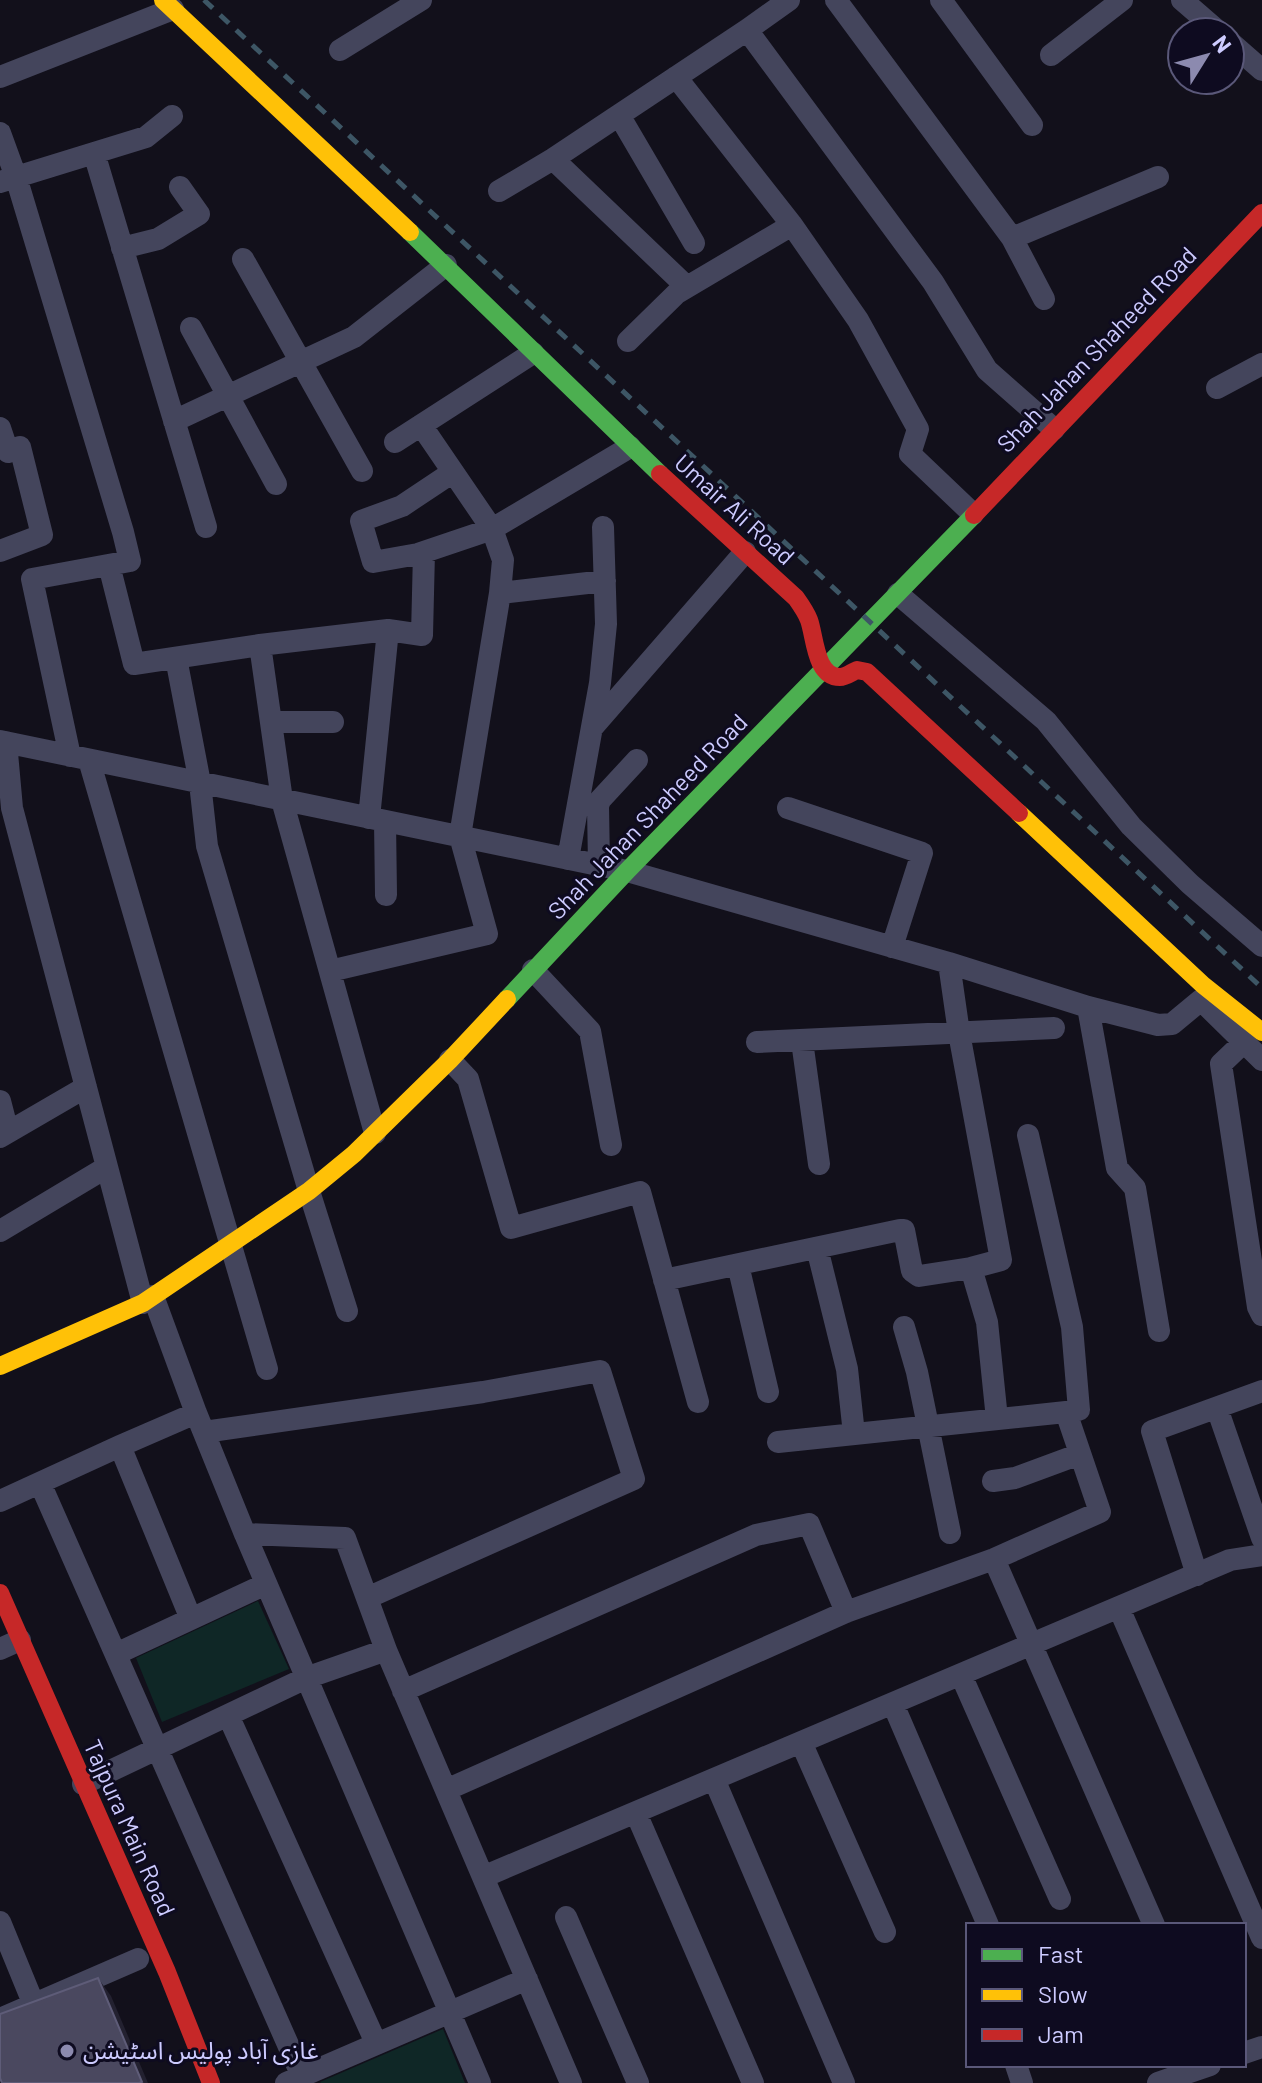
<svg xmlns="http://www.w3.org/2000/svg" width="1262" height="2083" viewBox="0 0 1262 2083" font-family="Barlow,'Noto Sans Arabic',sans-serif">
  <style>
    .green { fill: #0f2726 }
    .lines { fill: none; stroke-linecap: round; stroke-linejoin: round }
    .street { stroke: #44455c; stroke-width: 22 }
    .fast { stroke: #4caf50; stroke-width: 18 }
    .slow { stroke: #ffc107; stroke-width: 18 }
    .jam { stroke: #c62828; stroke-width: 18 }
    .rail { stroke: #3d5665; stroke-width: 5; stroke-dasharray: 12 10; stroke-linecap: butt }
    .shaded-wall { fill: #232130 }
    .building { fill: #4a485f; stroke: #5e5c78; stroke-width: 2 }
    .poi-dot { fill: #8c8aaf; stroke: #0e0b20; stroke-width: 3 }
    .labels { text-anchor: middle; stroke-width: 6; stroke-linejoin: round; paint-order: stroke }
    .street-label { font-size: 24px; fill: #cdcbff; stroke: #0e0b20 }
    .poi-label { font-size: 24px; fill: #cdcbff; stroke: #0e0b20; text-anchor: start }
  </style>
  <rect width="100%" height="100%" fill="#12101b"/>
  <path class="green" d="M 258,1601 L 289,1669 L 162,1722 L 136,1658 Z
    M 443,2029 L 465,2083 L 321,2083 L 320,2082 Z"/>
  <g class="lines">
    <path class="street" d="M 836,0 L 1012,238 L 1044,299
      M 941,0 L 1032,125
      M 1182,0 L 1219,32
      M 747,30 L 933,282 L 987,370 L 1054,429
      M 1230,42 L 1262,70
      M 340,50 L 421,0
      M 1051,55 L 1122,0
      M 0,77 L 173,9
      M 676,77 L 792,225 L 858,320 L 918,429 L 910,454 L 973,514
      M 619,115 L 694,243
      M 0,133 L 16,177 L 123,532 L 130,561 L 32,579 L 70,756
      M 94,153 L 206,527
      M 553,159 L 687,287
      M 0,182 L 146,137 L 172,116
      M 499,191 L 553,159 L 747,30 L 789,0
      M 1012,238 L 1158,177
      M 122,248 L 158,239 L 199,214 L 180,187
      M 243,259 L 362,471
      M 191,328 L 276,484
      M 628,341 L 677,293 L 792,225
      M 1217,388 L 1262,364
      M 174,421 L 354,337 L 446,265
      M 0,428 L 8,452 L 20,447 L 42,535 L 0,551
      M 395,442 L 533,353
      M 453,472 L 402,506 L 361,521 L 373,562 L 418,554 L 492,529 L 630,447
      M 109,565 L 134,664 L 260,645 L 388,630 L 422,635 L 424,552
      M 500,593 L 605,581
      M 898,594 L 1046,721 L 1131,826 L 1190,884 L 1262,946
      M 260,645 L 282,800 L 375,1133
      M 176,658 L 200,783 L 207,846 L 309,1191 L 347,1311
      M 271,722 L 333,722
      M 592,728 L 745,552
      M 0,741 L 627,871 L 949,963 L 1088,1007 L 1158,1025 L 1172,1024 L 1201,1000 L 1262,1060
      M 6,742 L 12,808 L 143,1303
      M 89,760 L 267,1369
      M 788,808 L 922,853 L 892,947
      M 369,818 L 388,630
      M 385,821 L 386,895
      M 568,859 L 600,683 L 606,624 L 603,527
      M 599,865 L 598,806 L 600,800 L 637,760
      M 533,970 L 590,1031 L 611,1145
      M 330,971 L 487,934 L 460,836 L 500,593 L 503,560 L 492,529 L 421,425
      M 1088,1007 L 1117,1168 L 1135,1188 L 1159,1331
      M 802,1041 L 819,1164
      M 757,1042 L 1054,1028
      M 1243,1043 L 1221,1064 L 1258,1307 L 1262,1315
      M 450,1060 L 468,1079 L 511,1228 L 640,1192 L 698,1402
      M 0,1101 L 8,1132
      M 1028,1135 L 1072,1327 L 1079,1410 L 1066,1412
      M 0,1137 L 86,1087
      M 0,1231 L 107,1167
      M 817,1248 L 847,1369 L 854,1434
      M 738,1265 L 768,1392
      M 971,1268 L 987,1322 L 997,1419
      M 664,1280 L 900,1230 L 904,1230 L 912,1271 L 919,1276 L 971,1268 L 1001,1260 L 959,1033 L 949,963
      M 153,1296 L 196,1413 L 245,1534 L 345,1538 L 386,1650 L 571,2083
      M 904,1327 L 917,1372 L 950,1533
      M 1217,1408 L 1262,1538
      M 204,1432 L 483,1392 L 600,1371 L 634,1479 L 367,1598
      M 120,1446 L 191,1619
      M 993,1481 L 1015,1478 L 1080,1454
      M 40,1483 L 305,2083
      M 0,1501 L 120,1446 L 196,1413
      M 245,1534 L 480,2083
      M 994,1559 L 1154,1925
      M 1197,1575 L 1152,1431 L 1262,1391
      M 1119,1608 L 1262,1938
      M 0,1649 L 20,1640
      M 116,1654 L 266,1584
      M 961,1675 L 1060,1899
      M 403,1691 L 756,1535 L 809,1524 L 846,1612
      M 893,1704 L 988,1925
      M 228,1715 L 376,2043
      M 801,1742 L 885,1932
      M 714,1779 L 844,2083
      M 83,1784 L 306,1678 L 386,1650
      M 446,1790 L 846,1612 L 994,1559 L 1100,1512 L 1066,1412 L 778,1442
      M 636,1813 L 753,2083
      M 483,1877 L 1230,1560 L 1262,1555
      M 566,1917 L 638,2083
      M 0,1922 L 34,2005
      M 0,2019 L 138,1959
      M 1244,2053 L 1262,2047
      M 1016,2065 L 1022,2083
      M 286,2083 L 527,1979
      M 1158,2083 L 1210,2065"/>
    <path class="fast" d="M 410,232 L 660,474
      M 507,999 L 627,871 L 974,515"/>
    <path class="slow" d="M 163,0 L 410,232
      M 1019,813 L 1203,985 L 1262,1032
      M 0,1366 L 143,1303 L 309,1191 L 354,1154 L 450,1060 L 507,999"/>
    <path class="jam" d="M 660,474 L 796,598 C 801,605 806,612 809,620 C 815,636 815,677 840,677 C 846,677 852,672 857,670 L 867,672 L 1019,813
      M 974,515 L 1262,213
      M 0,1593 L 167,1972 L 211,2083"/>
    <path class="rail" d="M 204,0 L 1262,988"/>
  </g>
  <path class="shaded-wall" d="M 98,1978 L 111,1996 L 148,2083 L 143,2083 L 142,2082 Z"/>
  <path class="building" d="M 98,1978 L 142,2082 L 139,2083 L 2,2083 L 0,2078 L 0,2014 Z"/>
  <circle class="poi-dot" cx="67" cy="2051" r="8"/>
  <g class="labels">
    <g class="street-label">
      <text transform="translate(1097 350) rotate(-46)" y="8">Shah Jahan Shaheed Road</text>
      <text transform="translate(734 510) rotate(42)" y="8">Umair Ali Road</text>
      <text transform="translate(648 817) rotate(-46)" y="8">Shah Jahan Shaheed Road</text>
      <text transform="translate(129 1828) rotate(66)" y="8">Tajpura Main Road</text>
    </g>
    <g class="poi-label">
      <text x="83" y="2059">غازی آباد پولیس اسٹیشن</text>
    </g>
  </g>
  <rect x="966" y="1923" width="280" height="144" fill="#0e0b20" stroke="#5a5879" stroke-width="2"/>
  <rect x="982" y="1949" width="40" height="12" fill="#4caf50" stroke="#5a5879" stroke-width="2"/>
  <text x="1038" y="1963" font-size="24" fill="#cdcbff">Fast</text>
  <rect x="982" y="1989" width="40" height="12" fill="#ffc107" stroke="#5a5879" stroke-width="2"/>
  <text x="1038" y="2003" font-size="24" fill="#cdcbff">Slow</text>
  <rect x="982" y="2029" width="40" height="12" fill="#c62828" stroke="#5a5879" stroke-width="2"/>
  <text x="1038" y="2043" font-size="24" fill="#cdcbff">Jam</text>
  <g transform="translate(1206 56) rotate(53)"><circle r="38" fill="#0e0b20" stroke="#5a5879" stroke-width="2"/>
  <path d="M0-6L14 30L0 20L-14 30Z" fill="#8c8aaf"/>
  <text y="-12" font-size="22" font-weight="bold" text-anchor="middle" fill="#cdcbff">N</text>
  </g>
</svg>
